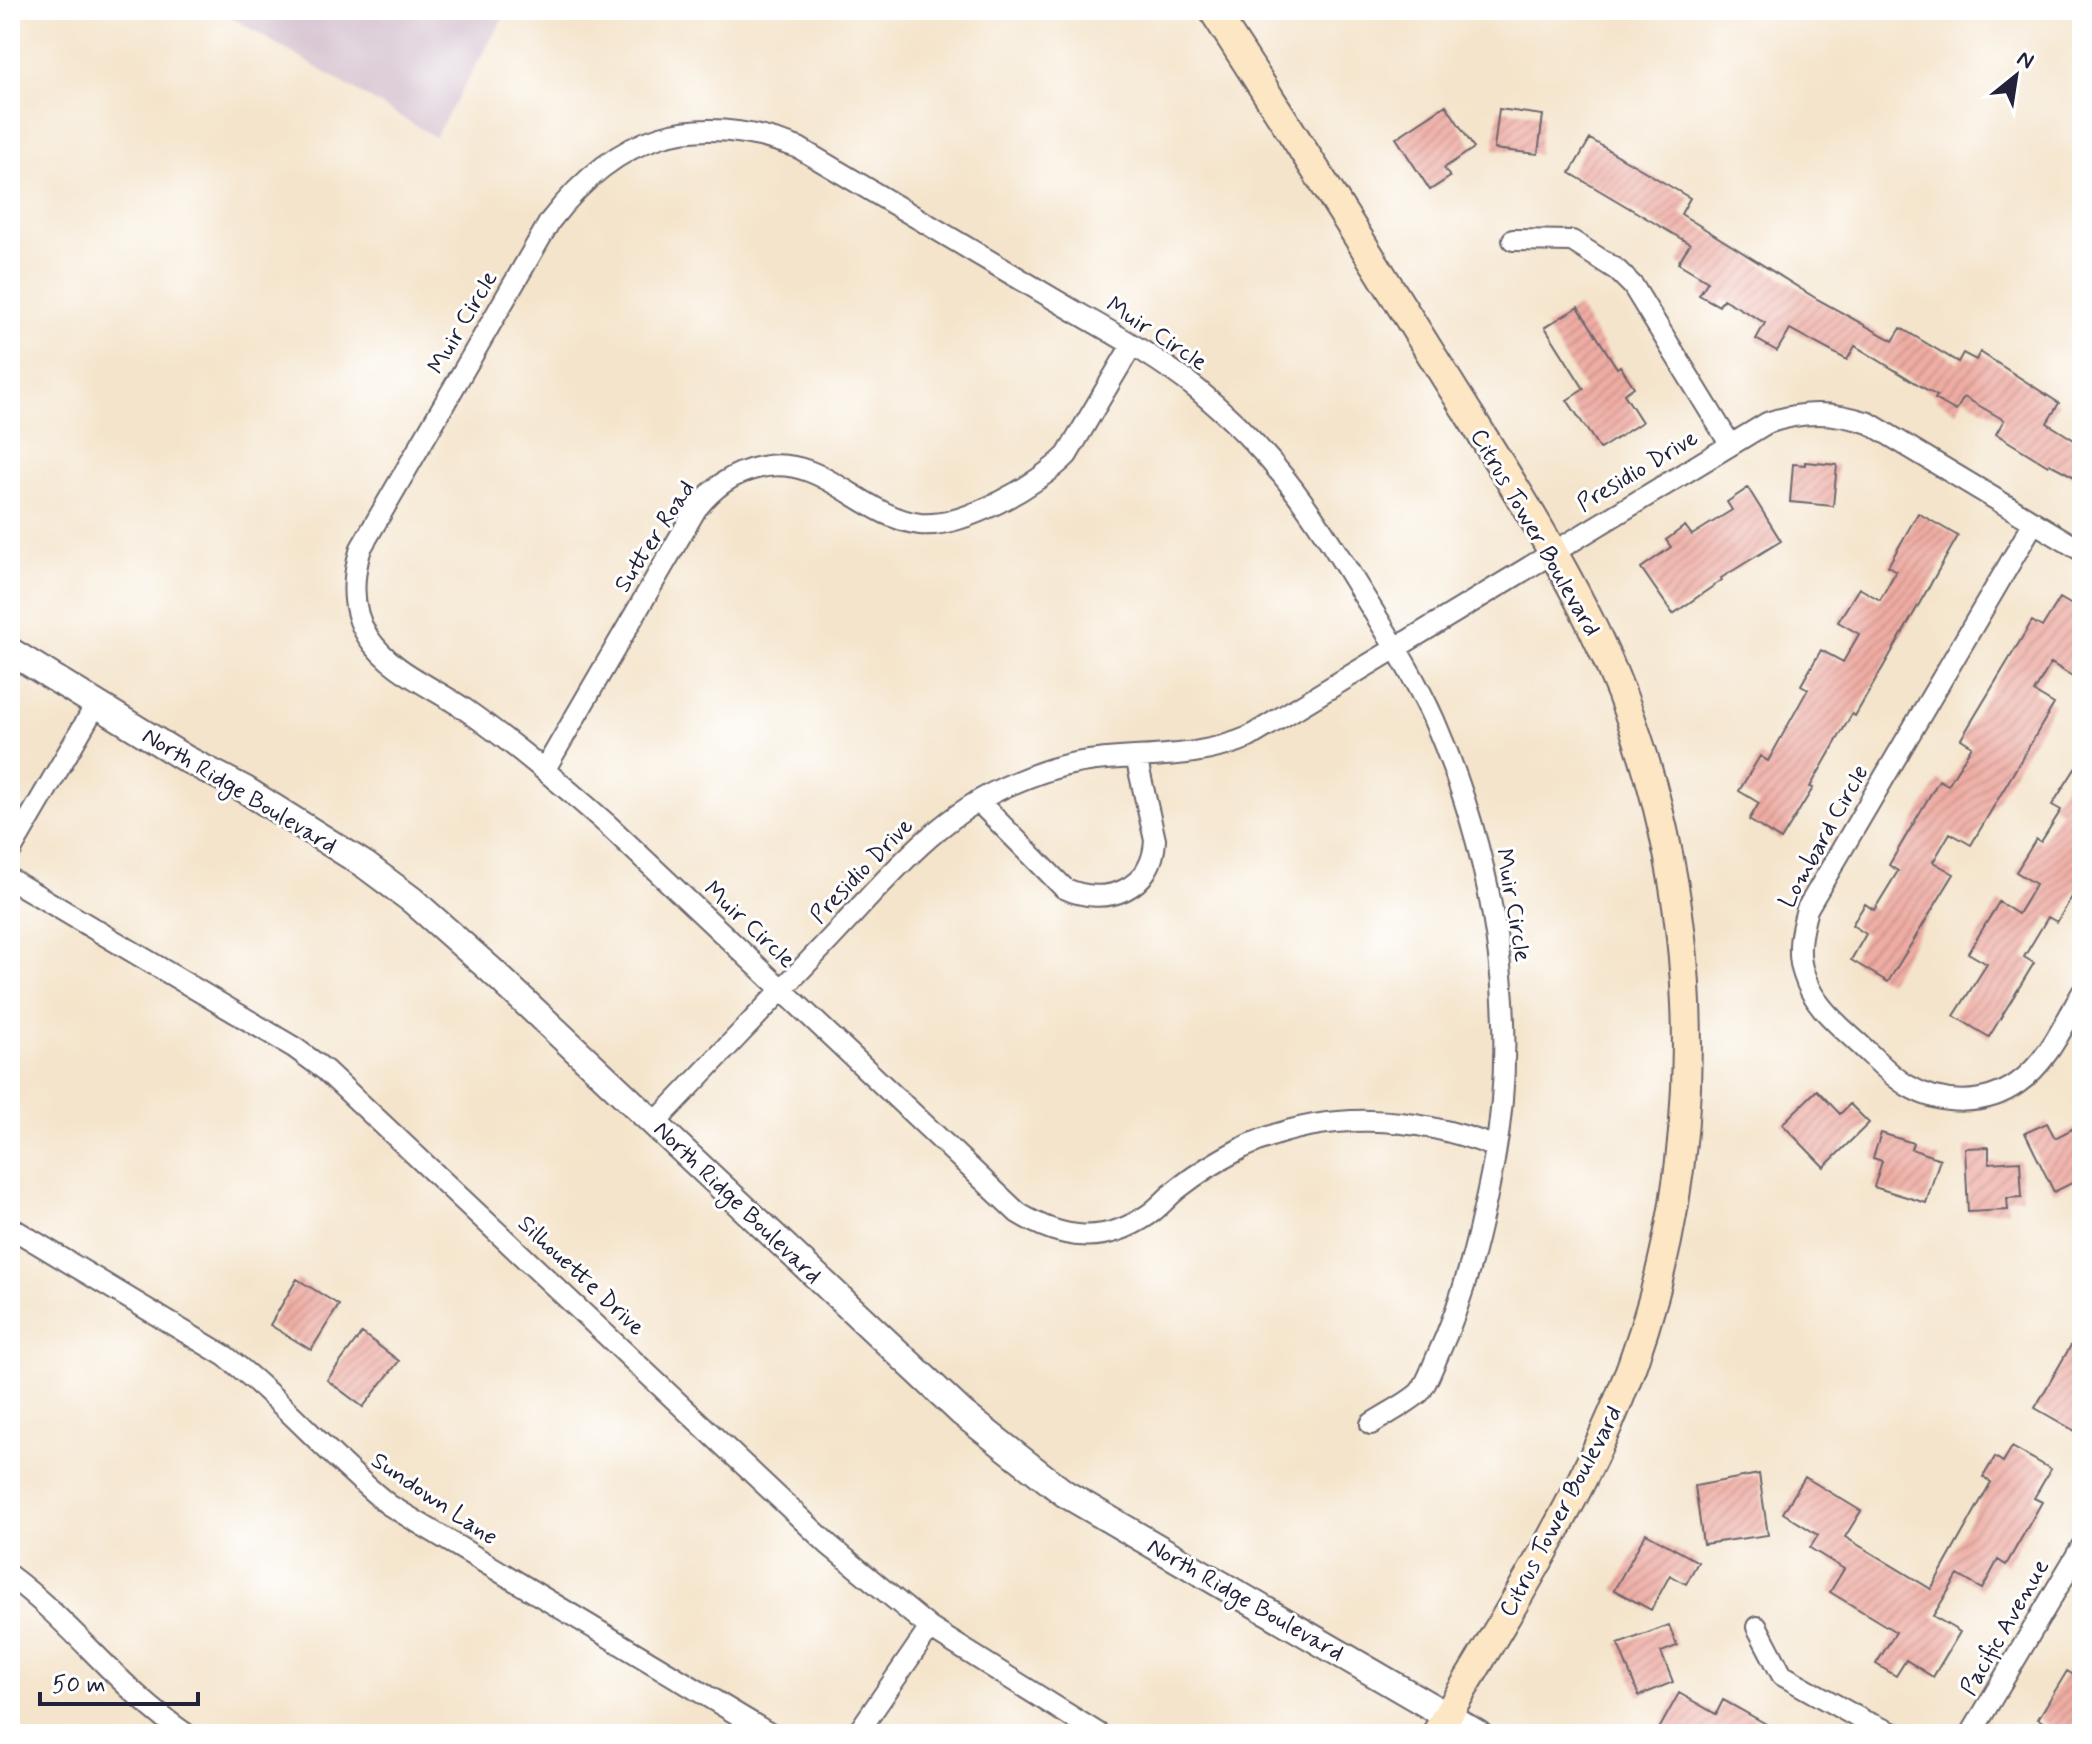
<svg xmlns="http://www.w3.org/2000/svg" width="2092" height="1744" viewBox="0 0 2092 1744" font-family="Mynerve,sans-serif">
  <style>
    .industrial { fill: #d1bdcb }
    .building { fill: url(#building-hatch) }
    .lines { fill: none; stroke-linecap: round; stroke-linejoin: round }
    .minor-casing { stroke: #6c666d; stroke-width: 24 }
    .tertiary-casing { stroke: #6c666d; stroke-width: 30 }
    .secondary-casing { stroke: #6c666d; stroke-width: 32 }
    .minor { stroke: #fff; stroke-width: 20 }
    .tertiary { stroke: #fff; stroke-width: 26 }
    .secondary { stroke: #fce6c4; stroke-width: 28 }
    .labels { text-anchor: middle; stroke-width: 6; stroke-linejoin: round; paint-order: stroke }
    .street-label { font-size: 24px; fill: #22223b; stroke: #fff }
  </style>
  <defs>
    <pattern id="building-hatch" width="6" height="6" patternUnits="userSpaceOnUse" patternTransform="scale(2)"><rect width="6" height="6" fill="#eeaca3"/><path d="M-1 1l2-2M0 6l6-6M5 7l2-2" fill="none" stroke="#cc948d"/></pattern>
  </defs>
  <rect width="100%" height="100%" fill="#fff"/>
  <filter id="ink" filterUnits="userSpaceOnUse"><feTurbulence type="fractalNoise" baseFrequency=".0125" numOctaves="2"/><feDisplacementMap in="SourceGraphic" scale="16" xChannelSelector="R" yChannelSelector="G"/><feConvolveMatrix kernelMatrix="1 2 1 2 8 2 1 2 1" color-interpolation-filters="sRGB"/></filter>
  <filter id="wash" filterUnits="userSpaceOnUse"><feTurbulence type="fractalNoise" baseFrequency=".006" numOctaves="4" result="noise"/><feDisplacementMap in="SourceGraphic" scale="32" xChannelSelector="R" yChannelSelector="G"/><feGaussianBlur stdDeviation="1.8" result="paint"/><feColorMatrix in="noise" values="0 0 0 0 0 0 0 0 0 0 0 0 0 0 0 0 0 1.4 0 .05"/><feComposite in="paint" operator="in"/></filter>
  <g filter="url(#wash)">
    <rect width="100%" height="100%" fill="#f4e4cb"/>
    <path class="industrial" d="M 219,10 L 508,10 L 435,137 Z"/>
    <g id="blocks">
      <path class="building" d="M 1446,105 L 1474,148 L 1444,168 L 1450,177 L 1430,190 L 1396,138 Z
        M 1499,109 L 1543,115 L 1538,154 L 1494,149 Z
        M 1590,139 L 1690,198 L 1681,214 L 1817,299 L 1893,341 L 1901,328 L 1958,362 L 1963,353 L 1976,360 L 1980,352 L 2059,403 L 2047,423 L 2082,445 L 2082,481 L 2050,464 L 2048,466 L 1996,434 L 2004,420 L 1964,397 L 1956,411 L 1935,399 L 1937,396 L 1855,346 L 1847,360 L 1790,329 L 1777,351 L 1756,339 L 1765,323 L 1723,299 L 1719,306 L 1699,295 L 1708,281 L 1678,263 L 1690,244 L 1570,173 Z
        M 1578,307 L 1617,368 L 1620,366 L 1634,387 L 1624,394 L 1642,422 L 1600,449 L 1567,400 L 1584,389 L 1545,327 Z
        M 1805,462 L 1837,465 L 1833,506 L 1790,502 L 1793,464 L 1805,465 Z
        M 1748,488 L 1781,541 L 1721,578 L 1722,580 L 1673,614 L 1641,568 L 1671,547 L 1666,540 L 1685,526 L 1692,535 L 1732,510 L 1727,502 Z
        M 1918,513 L 1958,536 L 1855,716 L 1852,714 L 1810,787 L 1813,788 L 1781,840 L 1749,820 L 1759,803 L 1739,791 L 1760,756 L 1768,761 L 1808,689 L 1801,685 L 1821,650 L 1843,662 L 1859,634 L 1838,622 L 1859,588 L 1880,600 L 1896,571 L 1888,566 Z
        M 2060,598 L 2082,611 L 2082,659 L 2072,676 L 2051,663 L 2034,692 L 2054,704 L 1971,845 L 1950,833 L 1933,862 L 1954,874 L 1888,982 L 1851,960 L 1866,934 L 1852,925 L 1865,904 L 1874,910 L 1898,871 L 1889,865 L 1939,780 L 1948,785 L 1972,746 L 1961,739 L 2032,621 L 2042,627 Z
        M 2082,758 L 2082,846 L 2073,861 L 2082,866 L 2082,880 L 2057,922 L 2048,917 L 2024,957 L 2034,963 L 1989,1037 L 1954,1016 L 1987,964 L 1968,953 L 1999,902 L 2018,914 L 2036,884 L 2016,872 L 2036,839 L 2041,842 L 2061,810 L 2052,805 Z
        M 1817,1090 L 1840,1114 L 1850,1104 L 1869,1123 L 1824,1167 L 1782,1124 Z
        M 2047,1123 L 2055,1138 L 2082,1124 L 2082,1178 L 2054,1192 L 2025,1133 Z
        M 1881,1133 L 1913,1143 L 1911,1149 L 1940,1159 L 1926,1203 L 1874,1187 L 1882,1161 L 1873,1158 Z
        M 1989,1147 L 1989,1163 L 2020,1161 L 2022,1197 L 2007,1198 L 2008,1210 L 1968,1212 L 1965,1148 Z
        M 297,1279 L 339,1305 L 311,1350 L 270,1325 Z
        M 2082,1326 L 2082,1435 L 2035,1408 Z
        M 362,1333 L 399,1361 L 363,1407 L 327,1380 Z
        M 2012,1447 L 2051,1469 L 2034,1498 L 2042,1502 L 2006,1565 L 1998,1560 L 1982,1589 L 1958,1575 L 1933,1616 L 1960,1632 L 1933,1677 L 1906,1660 L 1896,1676 L 1876,1664 L 1896,1632 L 1830,1592 L 1844,1569 L 1810,1548 L 1818,1535 L 1783,1513 L 1805,1477 L 1861,1511 L 1845,1537 L 1931,1589 L 1991,1482 L 1983,1477 L 1995,1457 L 2003,1462 Z
        M 1759,1474 L 1768,1535 L 1703,1544 L 1695,1486 Z
        M 1646,1533 L 1698,1562 L 1686,1584 L 1670,1575 L 1651,1610 L 1614,1590 Z
        M 1669,1625 L 1677,1646 L 1661,1652 L 1673,1682 L 1639,1696 L 1618,1644 Z
        M 2067,1671 L 2082,1680 L 2082,1734 L 2063,1734 L 2038,1719 Z
        M 1679,1693 L 1716,1714 L 1723,1700 L 1784,1734 L 1669,1734 L 1659,1729 Z"/>
    </g>
  </g>
  <g filter="url(#ink)">
    <use href="#blocks" fill-opacity="0" stroke="#6c666d" stroke-width="2"/>
    <g class="lines">
      <defs>
        <path id="minor" d="M 1513,240 L 1572,241 L 1617,270 L 1633,286 L 1730,444
          M 2034,522 L 1807,909 C 1801,931 1796,953 1804,975 C 1813,1004 1835,1022 1857,1042 C 1873,1056 1889,1075 1908,1086 C 1942,1106 1986,1106 2018,1083 C 2048,1062 2064,1024 2082,993
          M 545,769 L 696,509 C 714,487 732,473 761,467 C 823,454 862,517 920,524 C 963,528 1038,485 1067,455 L 1132,345
          M 978,801 L 1064,888 C 1106,908 1153,889 1155,840 L 1136,757
          M 10,852 L 97,703
          M 10,879 L 295,1048 L 325,1070 L 829,1545 L 930,1628 L 1099,1734
          M 655,1123 C 714,1061 772,1000 831,938 C 885,881 938,814 1014,783 C 1037,773 1063,764 1089,761 C 1144,754 1198,759 1249,737 L 1767,423 C 1803,411 1832,411 1869,423 L 2082,551
          M 10,1227 L 225,1356 C 284,1401 331,1459 389,1505 L 770,1734
          M 1371,1424 C 1386,1414 1405,1405 1419,1393 C 1427,1384 1432,1368 1437,1357 C 1466,1294 1481,1228 1494,1160 C 1521,1014 1493,856 1434,720 C 1413,673 1384,629 1357,585 C 1309,506 1270,450 1198,390 C 1154,354 1101,327 1052,298 C 968,248 883,198 799,148 C 694,109 618,133 550,221 L 361,548 C 352,578 350,609 368,637 C 390,671 433,687 466,710 C 516,745 563,785 609,826 L 1018,1213 C 1062,1240 1104,1245 1148,1215 C 1160,1207 1169,1195 1180,1187 C 1199,1172 1221,1159 1242,1148 C 1324,1109 1414,1115 1496,1147
          M 10,1576 C 74,1624 120,1690 186,1734
          M 1757,1627 L 1782,1675 L 1864,1721 L 1895,1734
          M 857,1734 L 930,1628
          M 1971,1734 L 2082,1546"/>
        <path id="tertiary" d="M 10,651 L 186,759 L 244,789 L 365,865 L 412,900 L 491,970 L 962,1413 L 1064,1493 L 1478,1734"/>
        <path id="secondary" d="M 1213,10 C 1289,127 1364,246 1438,365 C 1490,449 1545,531 1589,620 C 1707,858 1720,1152 1619,1399 C 1571,1516 1500,1625 1436,1734"/>
      </defs>
      <use href="#minor" class="minor-casing"/>
      <use href="#tertiary" class="tertiary-casing"/>
      <use href="#secondary" class="secondary-casing"/>
      <use href="#minor" class="minor"/>
      <use href="#tertiary" class="tertiary"/>
      <use href="#secondary" class="secondary"/>
    </g>
  </g>
  <g class="labels">
    <g class="street-label">
      <text transform="translate(462 322) rotate(-60)" y="8">Muir Circle</text>
      <text transform="translate(1157 333) rotate(33)" y="8">Muir Circle</text>
      <text transform="translate(1637 470) rotate(-31)" y="8">Presidio Drive</text>
      <text transform="translate(1536 532) rotate(60)" y="8">Citrus Tower Boulevard</text>
      <text transform="translate(654 536) rotate(-57)" y="8">Sutter Road</text>
      <text transform="translate(240 790) rotate(31)" y="8">North Ridge Boulevard</text>
      <text transform="translate(1823 836) rotate(-61)" y="8">Lombard Circle</text>
      <text transform="translate(861 870) rotate(-46)" y="8">Presidio Drive</text>
      <text transform="translate(1514 905) rotate(80)" y="8">Muir Circle</text>
      <text transform="translate(750 924) rotate(43)" y="8">Muir Circle</text>
      <text transform="translate(738 1202) rotate(44)" y="8">North Ridge Boulevard</text>
      <text transform="translate(582 1275) rotate(43)" y="8">Silhouette Drive</text>
      <text transform="translate(435 1498) rotate(34)" y="8">Sundown Lane</text>
      <text transform="translate(1560 1511) rotate(-62)" y="8">Citrus Tower Boulevard</text>
      <text transform="translate(1246 1599) rotate(30)" y="8">North Ridge Boulevard</text>
      <text transform="translate(2004 1627) rotate(-60)" y="8">Pacific Avenue</text>
    </g>
  </g>
  <rect width="2092" height="1744" fill="none" stroke="#fff" stroke-width="40"/>
  <g transform="translate(2016 76) rotate(30)" stroke="#ffffff" stroke-width="6" paint-order="stroke">
  <path d="M0-6L14 30L0 20L-14 30Z" fill="#22223b"/>
  <text y="-12" font-size="22" font-weight="bold" text-anchor="middle" fill="#22223b">N</text>
  </g>
  <path d="M40 1692v12h158v-12" fill="none" stroke="#22223b" stroke-width="4"/>
  <text x="52" y="1692" font-size="24" fill="#22223b" stroke="#ffffff" stroke-width="6" paint-order="stroke">50 m</text>
</svg>
